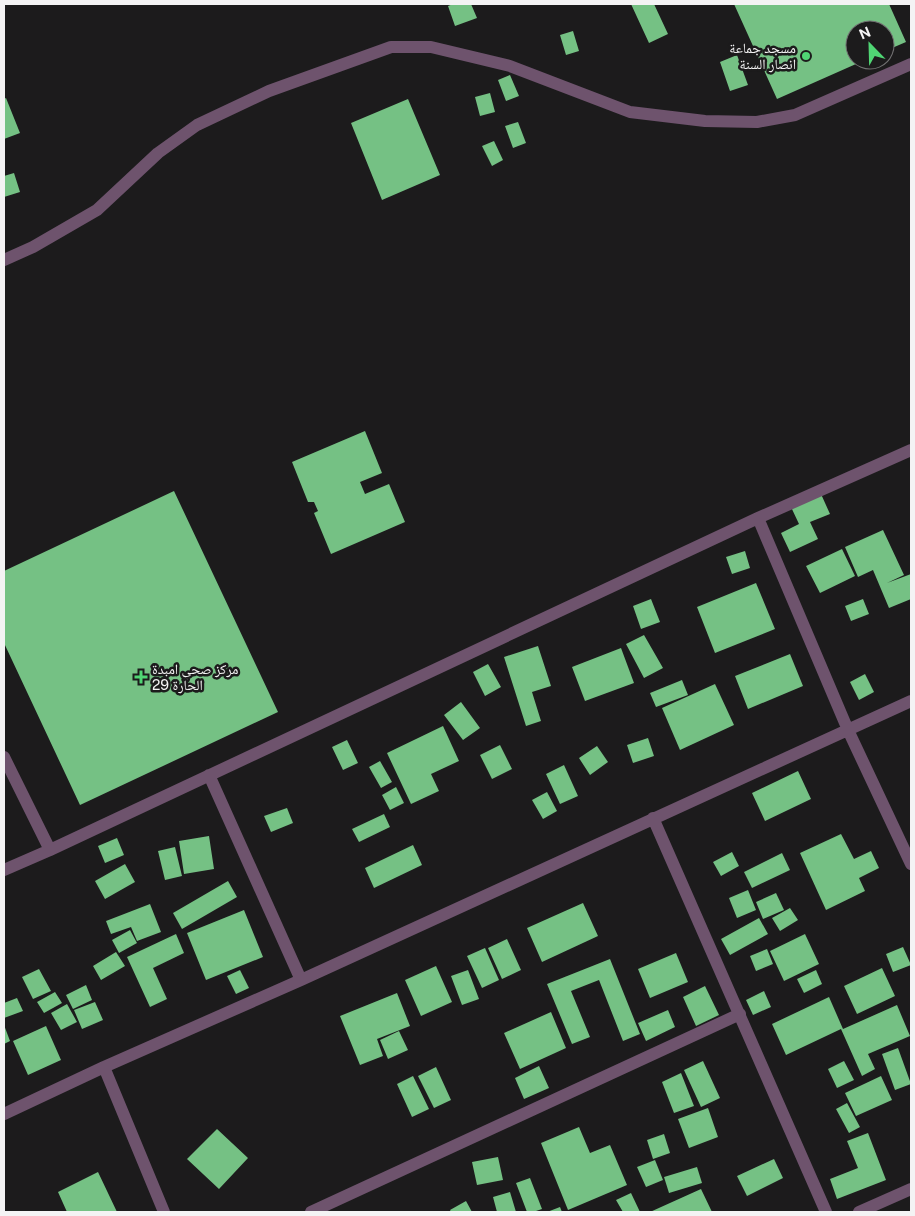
<svg xmlns="http://www.w3.org/2000/svg" width="915" height="1216" viewBox="0 0 915 1216" font-family="'Public Sans','Noto Naskh Arabic',sans-serif">
  <style>
    .building { fill: #75c184 }
    .lines { fill: none; stroke-linecap: round; stroke-linejoin: round }
    .minor { stroke: #6e536d; stroke-width: 12 }
    .poi-dot { fill: #50d674; stroke: #1c1b1c; stroke-width: 2 }
    .labels { text-anchor: middle; stroke-width: 5; stroke-linejoin: round; paint-order: stroke }
    .poi-label { font-size: 14px; fill: #f4f3f4; stroke: #1c1b1c; text-anchor: end }
  </style>
  <rect width="100%" height="100%" fill="#1c1b1c"/>
  <path class="building" d="M 453,4 L 471,4 L 477,18 L 455,26 L 448,6 Z
    M 631,4 L 654,4 L 668,34 L 649,43 Z
    M 734,4 L 889,4 L 906,42 L 885,51 L 885,30 L 855,30 L 855,60 L 865,60 L 777,99 Z
    M 573,31 L 579,51 L 566,55 L 560,35 Z
    M 737,55 L 748,85 L 730,91 L 720,62 Z
    M 510,75 L 519,96 L 506,101 L 498,80 Z
    M 490,93 L 495,112 L 480,116 L 475,97 Z
    M 6,98 L 20,133 L 4,139 L 4,99 Z
    M 408,99 L 440,175 L 382,200 L 351,123 Z
    M 518,122 L 526,143 L 513,148 L 505,126 Z
    M 494,141 L 503,160 L 492,166 L 482,146 Z
    M 14,173 L 20,192 L 4,197 L 4,176 Z
    M 365,431 L 382,473 L 360,482 L 365,494 L 389,484 L 405,522 L 331,554 L 314,513 L 318,511 L 314,502 L 308,502 L 292,462 Z
    M 174,491 L 278,712 L 80,805 L 4,643 L 4,571 Z
    M 821,494 L 830,514 L 810,522 L 818,539 L 790,552 L 781,533 L 799,524 L 791,507 Z
    M 883,530 L 904,575 L 887,583 L 911,574 L 911,599 L 889,608 L 873,570 L 858,577 L 845,547 Z
    M 842,549 L 855,576 L 820,593 L 806,566 Z
    M 745,551 L 750,568 L 732,574 L 726,557 Z
    M 756,583 L 775,629 L 715,653 L 697,607 Z
    M 651,599 L 660,622 L 641,629 L 633,606 Z
    M 863,599 L 869,614 L 851,621 L 845,606 Z
    M 644,635 L 663,668 L 644,678 L 626,644 Z
    M 538,646 L 551,686 L 532,692 L 541,721 L 526,726 L 504,657 Z
    M 621,648 L 634,683 L 585,701 L 572,667 Z
    M 790,654 L 803,686 L 748,709 L 735,676 Z
    M 488,664 L 501,687 L 485,696 L 473,672 Z
    M 865,674 L 874,692 L 859,700 L 850,682 Z
    M 682,680 L 688,695 L 656,707 L 650,693 Z
    M 715,684 L 734,725 L 680,750 L 662,708 Z
    M 461,702 L 480,728 L 463,740 L 444,715 Z
    M 443,726 L 459,761 L 431,774 L 439,791 L 411,804 L 387,753 Z
    M 648,738 L 654,756 L 633,763 L 627,745 Z
    M 347,740 L 358,763 L 343,770 L 332,747 Z
    M 500,745 L 512,769 L 492,779 L 480,755 Z
    M 597,746 L 608,762 L 590,775 L 579,758 Z
    M 380,761 L 392,782 L 381,788 L 369,767 Z
    M 564,765 L 578,796 L 560,804 L 546,774 Z
    M 798,771 L 811,799 L 765,821 L 752,793 Z
    M 396,787 L 404,803 L 390,810 L 382,795 Z
    M 547,792 L 557,811 L 543,819 L 532,800 Z
    M 287,808 L 293,823 L 271,832 L 264,816 Z
    M 384,814 L 390,827 L 359,842 L 352,829 Z
    M 841,834 L 854,859 L 871,851 L 879,868 L 859,878 L 865,891 L 826,910 L 800,853 Z
    M 209,836 L 214,869 L 184,874 L 179,841 Z
    M 117,838 L 124,855 L 105,863 L 98,846 Z
    M 413,845 L 422,865 L 374,888 L 365,868 Z
    M 175,847 L 182,876 L 165,880 L 158,851 Z
    M 732,852 L 739,866 L 721,876 L 713,862 Z
    M 782,853 L 790,870 L 752,888 L 744,872 Z
    M 125,864 L 135,882 L 105,899 L 95,881 Z
    M 228,881 L 237,897 L 182,929 L 173,913 Z
    M 748,890 L 756,910 L 737,918 L 729,898 Z
    M 776,893 L 784,910 L 763,919 L 756,902 Z
    M 583,903 L 598,936 L 542,962 L 527,928 Z
    M 150,904 L 161,932 L 137,941 L 131,927 L 111,934 L 106,921 Z
    M 790,908 L 798,920 L 780,931 L 772,918 Z
    M 244,910 L 263,957 L 206,980 L 187,933 Z
    M 759,918 L 768,934 L 730,955 L 721,939 Z
    M 130,930 L 137,943 L 119,953 L 112,940 Z
    M 176,934 L 184,953 L 153,968 L 167,999 L 150,1007 L 127,957 Z
    M 805,934 L 819,964 L 784,981 L 770,951 Z
    M 507,939 L 521,970 L 502,979 L 488,948 Z
    M 903,947 L 911,965 L 893,972 L 886,954 Z
    M 485,948 L 499,980 L 482,988 L 467,956 Z
    M 767,949 L 773,964 L 756,971 L 750,956 Z
    M 116,952 L 125,966 L 101,980 L 93,966 Z
    M 676,953 L 688,982 L 650,998 L 638,969 Z
    M 610,959 L 640,1034 L 623,1041 L 599,980 L 571,991 L 590,1037 L 572,1044 L 547,984 Z
    M 436,966 L 452,1002 L 421,1016 L 405,980 Z
    M 882,968 L 895,996 L 857,1014 L 844,986 Z
    M 39,969 L 51,991 L 33,999 L 22,977 Z
    M 240,970 L 249,988 L 236,994 L 227,976 Z
    M 468,970 L 479,999 L 462,1005 L 451,976 Z
    M 816,970 L 822,984 L 804,993 L 797,979 Z
    M 86,985 L 92,1000 L 73,1009 L 66,995 Z
    M 705,986 L 719,1015 L 696,1026 L 683,997 Z
    M 764,991 L 771,1007 L 753,1015 L 746,1000 Z
    M 55,992 L 62,1003 L 44,1013 L 37,1002 Z
    M 397,993 L 410,1026 L 377,1039 L 383,1056 L 360,1065 L 340,1016 Z
    M 829,997 L 843,1029 L 897,1005 L 910,1036 L 868,1054 L 875,1069 L 862,1076 L 841,1029 L 786,1055 L 772,1024 Z
    M 17,998 L 23,1011 L 4,1018 L 4,1003 Z
    M 95,1002 L 103,1020 L 82,1029 L 74,1010 Z
    M 67,1004 L 77,1022 L 61,1030 L 51,1013 Z
    M 668,1010 L 675,1027 L 646,1041 L 638,1023 Z
    M 551,1012 L 566,1048 L 520,1069 L 504,1033 Z
    M 4,1025 L 10,1041 L 4,1044 Z
    M 46,1026 L 61,1060 L 28,1075 L 13,1041 Z
    M 399,1031 L 408,1050 L 388,1059 L 380,1040 Z
    M 898,1048 L 911,1084 L 895,1090 L 882,1054 Z
    M 703,1061 L 720,1098 L 701,1107 L 684,1070 Z
    M 844,1061 L 854,1080 L 837,1088 L 828,1069 Z
    M 539,1066 L 549,1088 L 524,1099 L 515,1078 Z
    M 436,1067 L 451,1100 L 434,1108 L 418,1076 Z
    M 681,1073 L 694,1106 L 674,1113 L 662,1082 Z
    M 413,1076 L 429,1109 L 412,1117 L 397,1084 Z
    M 881,1076 L 892,1100 L 856,1116 L 845,1093 Z
    M 847,1103 L 860,1127 L 849,1133 L 836,1109 Z
    M 708,1108 L 718,1137 L 689,1148 L 678,1119 Z
    M 579,1127 L 590,1153 L 610,1145 L 627,1185 L 568,1210 L 541,1143 Z
    M 217,1129 L 248,1158 L 219,1189 L 187,1159 Z
    M 868,1133 L 886,1180 L 837,1199 L 830,1179 L 858,1168 L 847,1141 Z
    M 664,1134 L 670,1153 L 653,1159 L 647,1140 Z
    M 498,1157 L 503,1180 L 477,1185 L 472,1162 Z
    M 774,1159 L 783,1178 L 747,1196 L 737,1176 Z
    M 655,1160 L 663,1180 L 646,1187 L 637,1167 Z
    M 697,1167 L 702,1183 L 669,1193 L 664,1177 Z
    M 98,1172 L 117,1212 L 67,1212 L 58,1192 Z
    M 530,1178 L 542,1209 L 533,1212 L 527,1212 L 516,1183 Z
    M 701,1189 L 712,1212 L 650,1212 Z
    M 510,1192 L 516,1212 L 497,1212 L 493,1197 Z
    M 631,1193 L 640,1212 L 623,1212 L 616,1200 Z
    M 466,1201 L 472,1212 L 451,1212 L 450,1210 Z
    M 560,1207 L 562,1212 L 547,1212 Z"/>
  <g class="lines">
    <path class="minor" d="M 4,260 L 33,247 L 97,210 L 158,153 L 197,125 L 269,91 L 391,47 L 431,47 L 510,66 L 630,112 L 705,121 L 757,122 L 795,115 L 911,64
      M 758,518 L 848,730 L 911,864
      M 4,757 L 50,850
      M 209,775 L 301,980
      M 653,818 L 826,1212
      M 4,870 L 50,850 L 758,518 L 911,450
      M 104,1067 L 164,1212
      M 4,1114 L 104,1067 L 301,980 L 911,701
      M 311,1212 L 740,1014
      M 859,1212 L 911,1189"/>
  </g>
  <g class="poi-dot">
    <circle cx="806" cy="56" r="5"/>
    <path d="M138.5 669.5h5v5h5v5h-5v5h-5v-5h-5v-5h5z"/>
  </g>
  <g class="labels">
    <g class="poi-label">
      <text x="796" y="53">مسجد جماعة<tspan x="796" dy="16">انصار السنة</tspan></text>
      <text x="152" y="674" text-anchor="start">مركز صحي امبدة<tspan x="152" dy="16">الحارة 29</tspan></text>
    </g>
  </g>
  <rect width="915" height="1216" fill="none" stroke="#f4f3f4" stroke-width="10"/>
  <g transform="translate(870 45) rotate(337)"><circle r="24" fill="#1c1b1c" stroke="#727172"/>
  <path d="M0-4L9 19L0 12L-9 19Z" fill="#50d674"/>
  <text y="-8" font-size="14" font-weight="bold" text-anchor="middle" fill="#f4f3f4">N</text>
  </g>
</svg>
